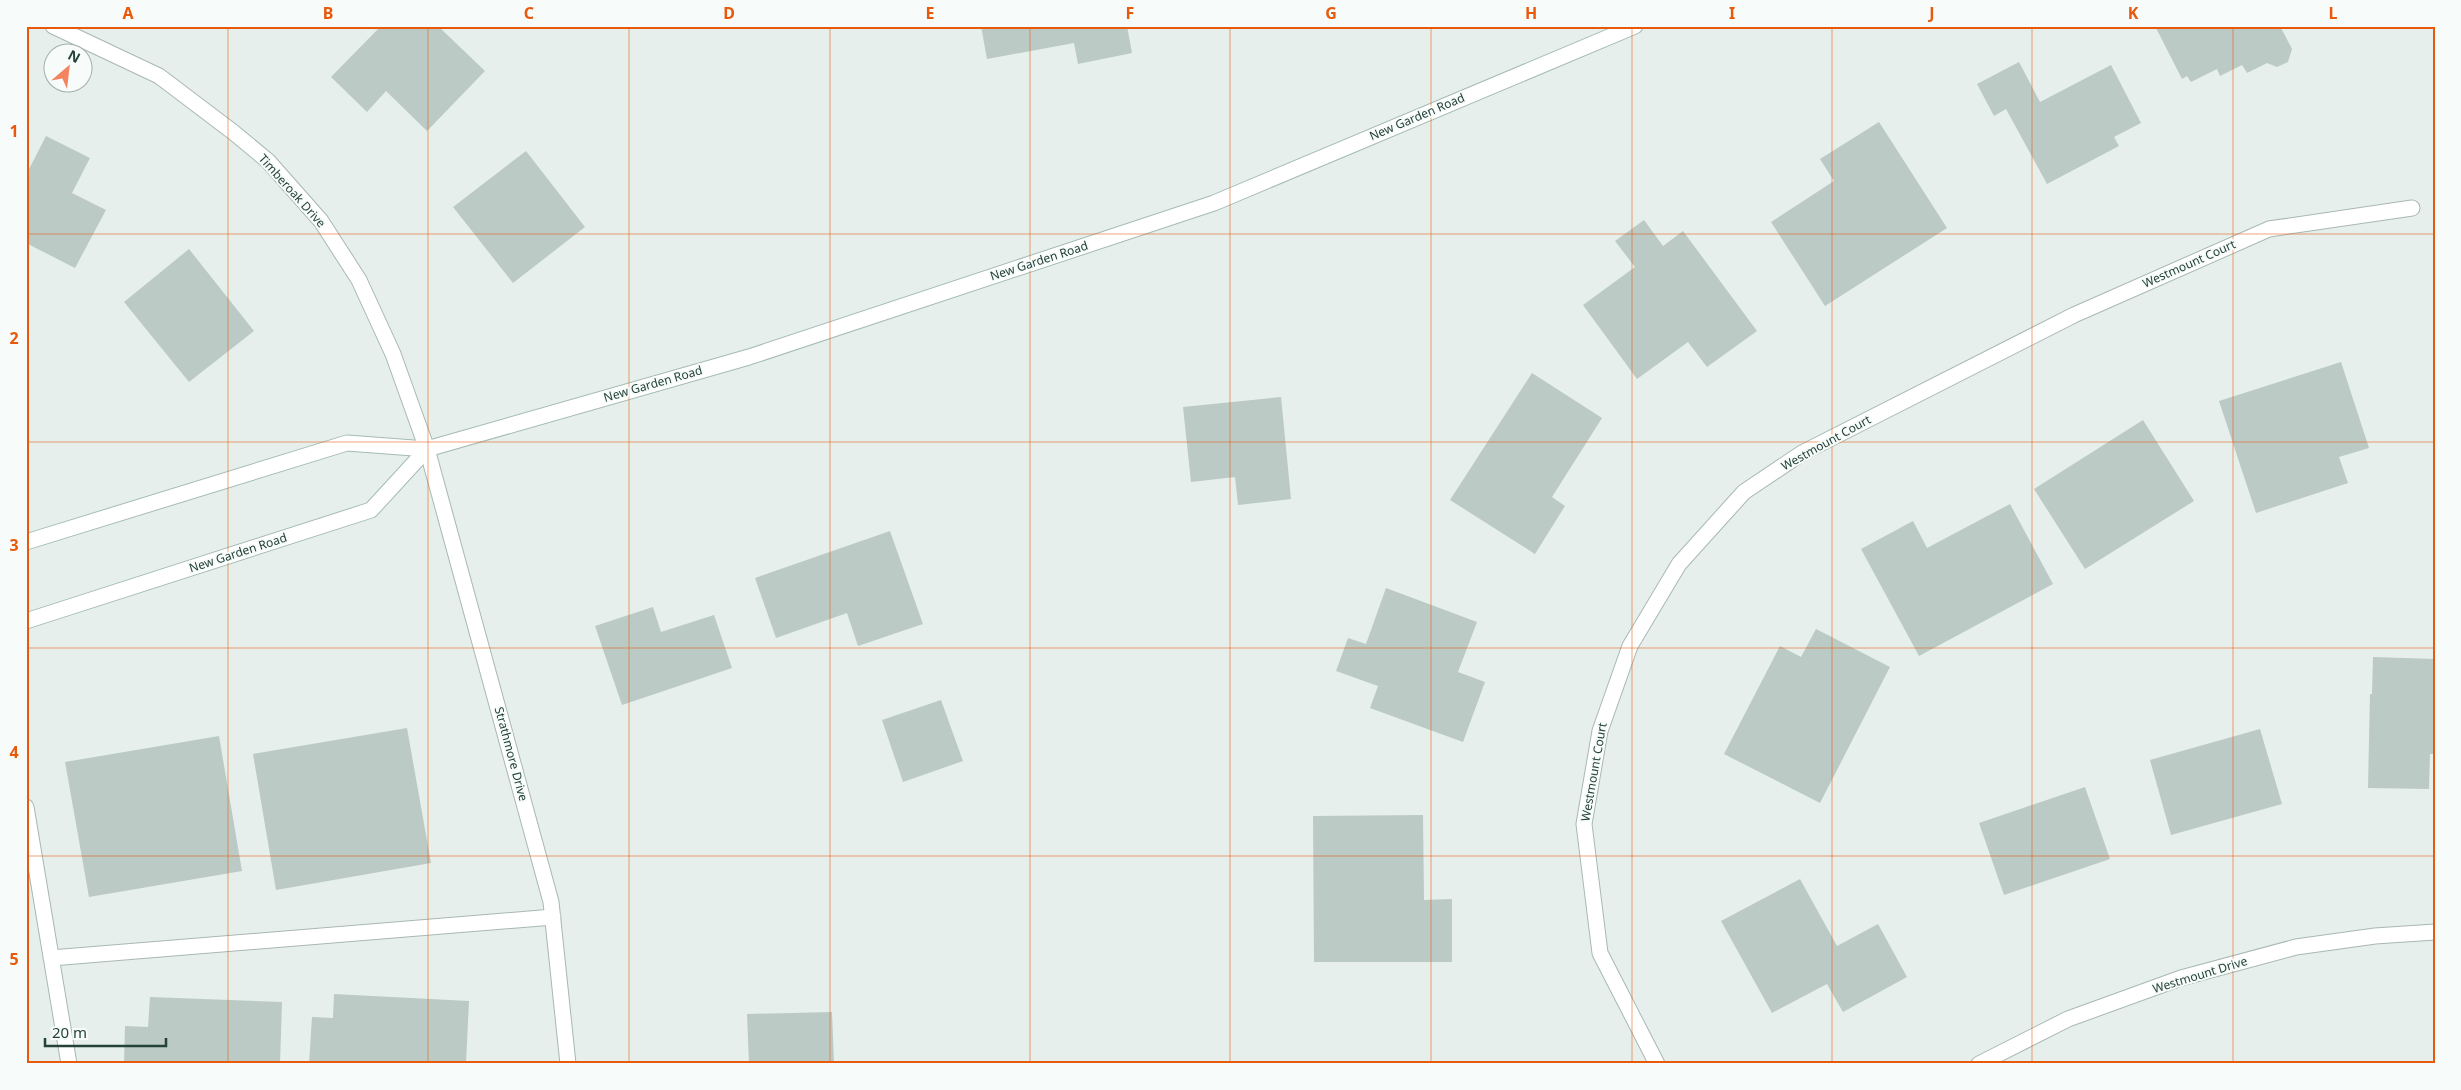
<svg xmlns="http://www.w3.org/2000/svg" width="2461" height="1090" viewBox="0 0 2461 1090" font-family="'Noto Sans',sans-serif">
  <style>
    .building { fill: #bbcac4 }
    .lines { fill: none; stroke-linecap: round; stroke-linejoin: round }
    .minor-casing { stroke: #a8b8b2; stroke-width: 17 }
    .secondary-casing { stroke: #a4bbb3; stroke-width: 17 }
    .minor { stroke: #fff; stroke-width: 15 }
    .secondary { stroke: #fff; stroke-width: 15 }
    .grid { fill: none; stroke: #e8590c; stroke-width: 1; stroke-opacity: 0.55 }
    .labels { text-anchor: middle; stroke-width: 4; stroke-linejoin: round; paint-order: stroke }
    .street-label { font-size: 12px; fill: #24423a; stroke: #f7fbf9 }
    .neatline { fill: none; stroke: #e8590c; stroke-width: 2 }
    .grid-label { font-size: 16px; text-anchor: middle; font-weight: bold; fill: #e8590c }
  </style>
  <rect width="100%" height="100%" fill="#e6efeb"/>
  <path class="building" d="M 381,26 L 438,26 L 485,71 L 427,131 L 386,91 L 367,112 L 331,77 Z
    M 981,26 L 1127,26 L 1132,53 L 1078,64 L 1074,43 L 987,59 Z
    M 2155,26 L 2284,26 L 2281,28 L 2292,49 L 2288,62 L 2277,67 L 2267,63 L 2247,73 L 2242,65 L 2220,76 L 2217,69 L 2191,82 L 2187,76 L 2182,79 Z
    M 2019,62 L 2040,102 L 2111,65 L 2141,123 L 2114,137 L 2119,146 L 2047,184 L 2006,109 L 1994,116 L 1977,84 Z
    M 1879,122 L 1947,228 L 1825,306 L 1771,222 L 1834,181 L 1820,159 Z
    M 46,136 L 90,158 L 72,193 L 106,210 L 75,268 L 26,243 L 26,175 Z
    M 526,151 L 585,227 L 513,283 L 453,207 Z
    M 1644,220 L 1663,246 L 1683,231 L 1757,331 L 1707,367 L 1688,342 L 1637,379 L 1583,305 L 1635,267 L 1615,241 Z
    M 189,249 L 254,331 L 189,382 L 124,302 Z
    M 2341,362 L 2369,448 L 2339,457 L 2348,483 L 2256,513 L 2219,401 Z
    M 1532,373 L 1602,418 L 1552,497 L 1565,506 L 1535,554 L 1450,500 Z
    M 1281,397 L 1291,499 L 1238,505 L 1235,477 L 1191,482 L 1183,407 Z
    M 2143,420 L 2194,501 L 2085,569 L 2034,489 Z
    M 2010,504 L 2053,584 L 1919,656 L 1861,549 L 1913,521 L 1927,548 Z
    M 890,531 L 923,624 L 858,646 L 847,613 L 776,638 L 755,578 Z
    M 1386,588 L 1477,622 L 1458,672 L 1485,682 L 1463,742 L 1370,708 L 1378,686 L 1336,671 L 1348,638 L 1366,644 Z
    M 653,607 L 661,632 L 714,615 L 732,668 L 622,705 L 595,626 Z
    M 1816,629 L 1890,667 L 1820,803 L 1724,754 L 1780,646 L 1801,657 Z
    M 2373,657 L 2435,659 L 2435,754 L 2430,754 L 2429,789 L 2368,788 L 2370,694 L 2372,694 Z
    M 941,700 L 963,761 L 903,782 L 882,720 Z
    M 407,728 L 431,863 L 276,890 L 253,754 Z
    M 2260,729 L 2282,804 L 2171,835 L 2150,760 Z
    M 219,736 L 242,871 L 89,897 L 65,762 Z
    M 2085,787 L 2110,859 L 2004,895 L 1979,823 Z
    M 1423,815 L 1424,900 L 1452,899 L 1452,962 L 1314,962 L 1313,816 Z
    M 1800,879 L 1837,946 L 1878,924 L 1907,977 L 1843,1012 L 1827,984 L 1772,1013 L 1721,921 Z
    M 334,994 L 469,1001 L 466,1064 L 309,1064 L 312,1017 L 333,1018 Z
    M 150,997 L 282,1002 L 280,1064 L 124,1064 L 125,1026 L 148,1027 Z
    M 832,1012 L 834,1064 L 749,1064 L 747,1014 Z"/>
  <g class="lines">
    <defs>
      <path id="minor" d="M 53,26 L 159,76 L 233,132 L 268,161 L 321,221 L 359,280 L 393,354 L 427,449 L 551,902 L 568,1064
        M 26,807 L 69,1064
        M 51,958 L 553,917
        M 1657,1064 L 1600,953 L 1584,824 L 1600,731 L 1630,646 L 1679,564 L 1744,492 L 1802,453 L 2074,315 L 2269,229 L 2412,208
        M 1979,1064 L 2068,1019 L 2181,978 L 2296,947 L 2375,936 L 2435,932"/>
      <path id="secondary" d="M 26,542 L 347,443 L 427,449 L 749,357 L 1214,203 L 1635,26
        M 26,621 L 371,510 L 427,449"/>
    </defs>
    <use href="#minor" class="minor-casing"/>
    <use href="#secondary" class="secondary-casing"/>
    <use href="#minor" class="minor"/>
    <use href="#secondary" class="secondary"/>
  </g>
  <path class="grid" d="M 228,26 L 228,1064M 428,26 L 428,1064M 629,26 L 629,1064M 830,26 L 830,1064M 1030,26 L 1030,1064M 1230,26 L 1230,1064M 1431,26 L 1431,1064M 1632,26 L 1632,1064M 1832,26 L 1832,1064M 2032,26 L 2032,1064M 2233,26 L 2233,1064M 26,234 L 2435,234M 26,442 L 2435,442M 26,648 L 2435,648M 26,856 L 2435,856"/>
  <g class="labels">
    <g class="street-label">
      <text transform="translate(1417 117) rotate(-23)" y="4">New Garden Road</text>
      <text transform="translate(292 191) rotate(48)" y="4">Timberoak Drive</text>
      <text transform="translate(1039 261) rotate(-18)" y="4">New Garden Road</text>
      <text transform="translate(2189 264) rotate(-24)" y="4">Westmount Court</text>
      <text transform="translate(653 384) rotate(-16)" y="4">New Garden Road</text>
      <text transform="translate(1826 443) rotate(-29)" y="4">Westmount Court</text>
      <text transform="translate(238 553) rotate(-18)" y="4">New Garden Road</text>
      <text transform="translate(511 754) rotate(75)" y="4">Strathmore Drive</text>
      <text transform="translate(1594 772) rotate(-80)" y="4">Westmount Court</text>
      <text transform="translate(2200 975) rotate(-17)" y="4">Westmount Drive</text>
    </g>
  </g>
  <rect width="2461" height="1090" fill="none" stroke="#f7fbf9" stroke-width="55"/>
  <g transform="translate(68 68) rotate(28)"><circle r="24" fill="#f7fbf9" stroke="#a3b1ad"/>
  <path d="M0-4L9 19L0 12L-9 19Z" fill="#f4845f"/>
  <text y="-8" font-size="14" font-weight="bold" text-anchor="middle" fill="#24423a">N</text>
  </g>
  <path d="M45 1038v8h121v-8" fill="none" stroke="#24423a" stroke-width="2.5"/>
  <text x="52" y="1038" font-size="15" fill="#24423a" stroke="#f7fbf9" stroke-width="4" paint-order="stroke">20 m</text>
  <rect x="28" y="28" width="2406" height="1034" class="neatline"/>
  <g class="grid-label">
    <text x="128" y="19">A</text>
    <text x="328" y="19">B</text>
    <text x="529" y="19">C</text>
    <text x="729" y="19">D</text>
    <text x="930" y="19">E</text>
    <text x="1130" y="19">F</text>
    <text x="1331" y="19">G</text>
    <text x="1531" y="19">H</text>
    <text x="1732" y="19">I</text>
    <text x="1932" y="19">J</text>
    <text x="2133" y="19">K</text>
    <text x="2333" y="19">L</text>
    <text x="14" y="137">1</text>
    <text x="14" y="344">2</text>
    <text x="14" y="551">3</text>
    <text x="14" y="758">4</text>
    <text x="14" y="965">5</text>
  </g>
</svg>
